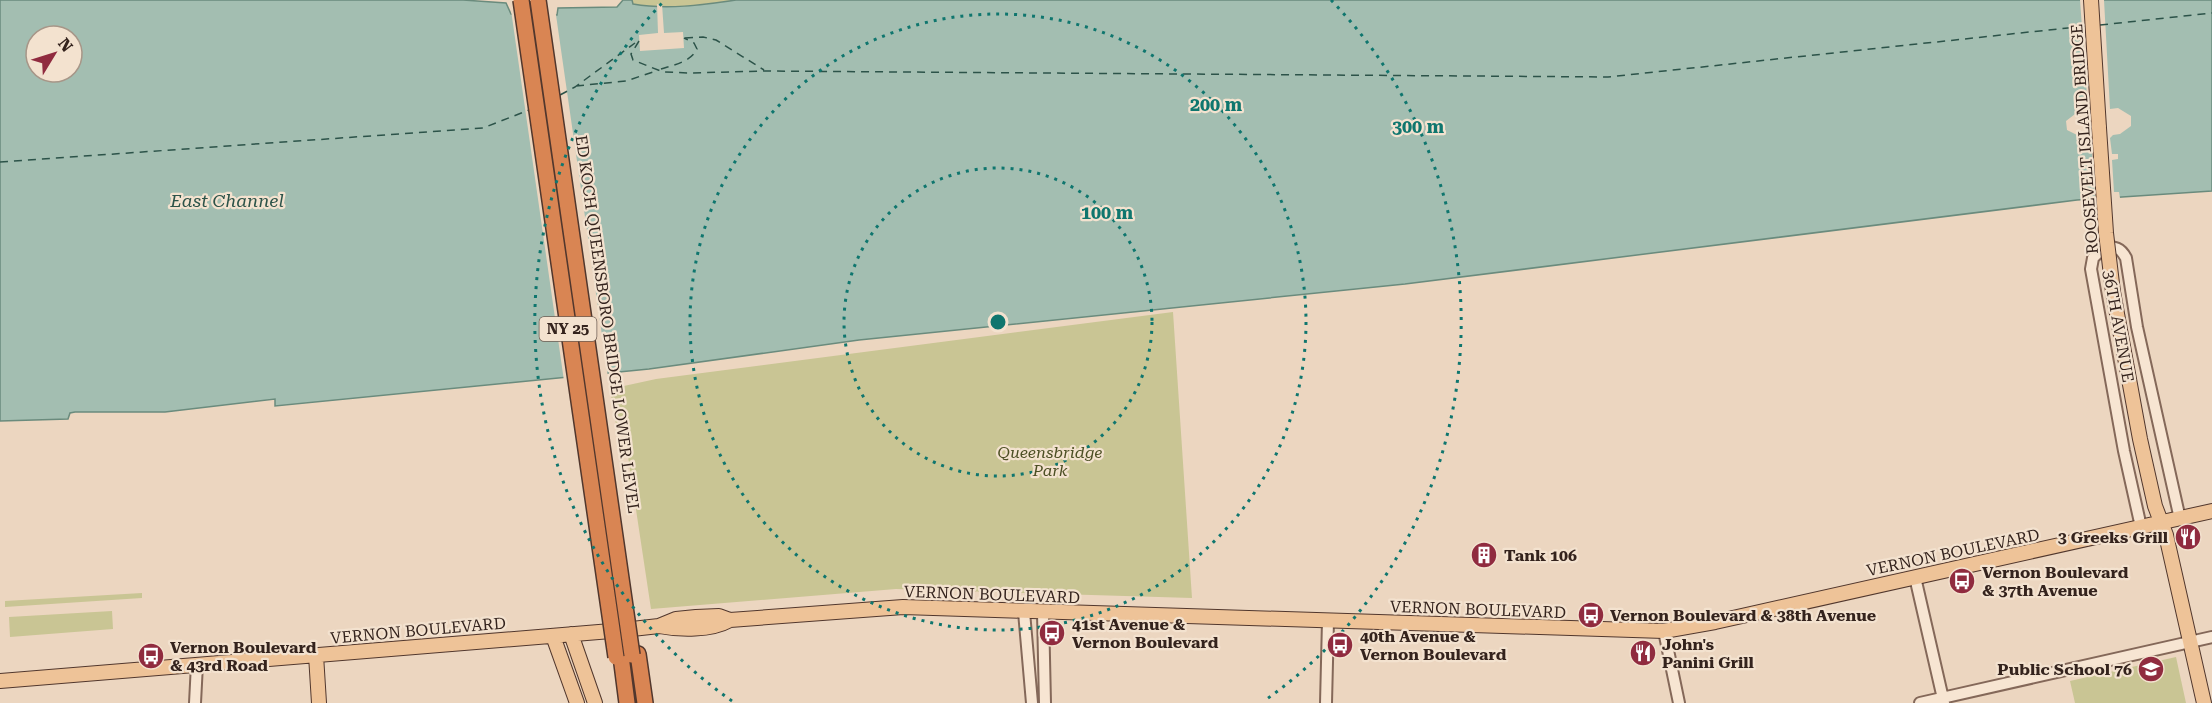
<svg xmlns="http://www.w3.org/2000/svg" width="2212" height="703" viewBox="0 0 2212 703" font-family="'Roboto Serif',serif">
  <style>
    .green { fill: #c9c594 }
    .water { fill: #a3beb1; stroke: #6a8b7d; stroke-width: 1.5; fill-rule: evenodd }
    .pier { fill: #ecd6c0 }
    .lines { fill: none; stroke-linecap: round; stroke-linejoin: round }
    .ferry { stroke: #2c5349; stroke-width: 1.5; stroke-dasharray: 8 6; stroke-linecap: butt }
    .minor-casing { stroke: #846859; stroke-width: 14 }
    .major-casing { stroke: #51372d; stroke-width: 16 }
    .highway-casing { stroke: #51372d; stroke-width: 18 }
    .minor { stroke: #f7e5d2; stroke-width: 10 }
    .major { stroke: #eec398; stroke-width: 14 }
    .highway { stroke: #d98553; stroke-width: 15 }
    .major-bridge-casing { stroke: #51372d; stroke-width: 16; stroke-linecap: butt }
    .highway-bridge-casing { stroke: #51372d; stroke-width: 18; stroke-linecap: butt }
    .major-bridge { stroke: #eec398; stroke-width: 14 }
    .highway-bridge { stroke: #d98553; stroke-width: 15 }
    .ring { fill: none; stroke: #0f766e; stroke-width: 3; stroke-dasharray: 3 6 }
    .labels { text-anchor: middle; stroke-width: 4.5; stroke-linejoin: round; paint-order: stroke }
    .shield { fill: #f3e2cf; stroke: #6d5c52; stroke-width: 1.5 }
    .shield-label { font-size: 15px; font-weight: bold; fill: #34231d }
    .street-label { font-size: 16px; fill: #34231d; stroke: #f3e2cf }
    .park-label { font-size: 16px; font-style: italic; fill: #4c4f24; stroke: #f3e2cf }
    .poi-label { font-size: 16px; font-weight: bold; fill: #34231d; stroke: #f3e2cf; text-anchor: start }
    .water-label { font-size: 18px; font-style: italic; fill: #2c5349; stroke: #f3e2cf }
    .centre { fill: #0f766e; stroke: #f3e2cf; stroke-width: 3 }
    .ring-label { font-size: 18px; text-anchor: middle; font-weight: bold; fill: #0f766e; stroke: #f3e2cf; stroke-width: 4.5; stroke-linejoin: round; paint-order: stroke }
  </style>
  <rect width="100%" height="100%" fill="#ecd6c0"/>
  <path class="green" d="M 632,0 L 735,0 C 701,5 667,10 633,4 Z
    M 1173,312 L 1192,598 L 896,589 L 651,609 L 624,430 L 617,430 L 610,389 L 656,379 Z
    M 142,593 L 142,598 L 5,607 L 5,601 Z
    M 112,611 L 113,629 L 10,637 L 9,617 Z
    M 2176,657 L 2186,703 L 2075,703 L 2070,681 Z"/>
  <path class="water" d="M 0,0 L 463,0 L 506,3 L 511,14 L 557,15 L 558,8 L 617,7 L 623,0 L 632,0 L 633,4 C 667,10 702,5 736,0 L 2212,0 L 2212,191 L 2077,200 L 1405,284 L 859,340 L 649,369 L 275,406 L 275,399 L 165,412 L 75,412 L 70,413 L 68,419 L 0,421 ZM 36,36 L 72,36 L 72,72 L 36,72 Z"/>
  <path class="pier" d="M 2080,0 L 2104,0 L 2110,109 L 2118,108 L 2131,116 L 2131,126 L 2120,134 L 2113,135 L 2110,138 L 2112,154 L 2118,154 L 2118,159 L 2112,160 L 2114,192 L 2119,192 L 2120,198 L 2115,200 L 2088,202 L 2088,200 L 2095,198 L 2091,137 L 2081,137 L 2067,130 L 2066,121 L 2079,111 L 2088,110 Z
    M 510,3 L 513,11 L 553,12 L 555,8 L 608,377 L 564,381 Z
    M 657,4 L 662,4 L 664,33 L 683,32 L 684,48 L 640,51 L 639,35 L 658,33 Z"/>
  <g class="lines">
    <path class="ferry" d="M 2100,25 L 2212,13
      M 685,38 L 703,37 L 716,40 L 764,70
      M 639,41 L 631,54 L 633,60 L 663,72 L 690,73 L 765,71 L 1608,77 L 2086,26
      M 661,69 C 673,65 691,62 697,49 L 694,43 L 684,38
      M 576,86 L 626,81 L 656,71
      M 560,95 L 575,87 L 635,43
      M 0,162 L 483,128 L 529,110"/>
    <defs>
      <path id="minor" d="M 2141,527 L 2124,451 L 2091,269 L 2093,258 L 2103,248 C 2115,246 2121,248 2126,258 L 2137,327 L 2180,519
        M 1915,577 L 1944,703
        M 1024,612 L 1032,703
        M 1043,613 L 1045,703
        M 1664,631 L 1679,703
        M 195,703 L 197,664
        M 1326,703 L 1328,621
        M 1920,703 L 2212,637"/>
      <path id="major" d="M 2091,0 L 2099,128
        M 2113,292 L 2140,439 L 2155,506 L 2166,535 L 2204,703
        M 659,626 C 680,630 710,631 730,620 L 903,607 L 1664,631 L 1715,622 L 2212,511
        M 571,634 L 595,703
        M 553,636 L 577,703
        M 316,655 L 319,703
        M 0,681 L 623,630 L 659,626 L 676,619 L 696,617 L 719,616 L 730,620"/>
      <path id="highway" d="M 638,654 L 645,703
        M 621,656 L 627,703"/>
    </defs>
    <use href="#minor" class="minor-casing"/>
    <use href="#major" class="major-casing"/>
    <use href="#highway" class="highway-casing"/>
    <use href="#minor" class="minor"/>
    <use href="#major" class="major"/>
    <use href="#highway" class="highway"/>
    <defs>
      <path id="major-bridge" d="M 2099,128 L 2106,233 L 2113,292"/>
      <path id="highway-bridge" d="M 521,0 L 616,657
        M 538,0 L 632,655"/>
    </defs>
    <use href="#major-bridge" class="major-bridge-casing"/>
    <use href="#highway-bridge" class="highway-bridge-casing"/>
    <use href="#major-bridge" class="major-bridge"/>
    <use href="#highway-bridge" class="highway-bridge"/>
  </g>
  <g class="ring">
    <circle cx="998" cy="322" r="154"/>
    <circle cx="998" cy="322" r="308"/>
    <path d="M732 701A463 463 0 0 1 665 0M1331 0A463 463 0 0 1 1264 701"/>
  </g>
  <defs>
    <symbol id="restaurant-disc" viewBox="-11 -11 22 22"><circle r="9.5" fill="#902b3f" stroke="#f3e2cf"/><path d="M-5-6h1v4h1v-4h1v4h1v-4h1v5L-1.5 .5V6h-2V.5L-5-1ZM5-6V6H3V1.5H1.5Q1.5-4 5-6Z" fill="#fff"/></symbol>
    <symbol id="building-disc" viewBox="-11 -11 22 22"><circle r="9.5" fill="#902b3f" stroke="#f3e2cf"/><path d="M-4-6H4V6H1V3H-1V6H-4ZM-2.5-4.3h1.7v1.8h-1.7ZM.8-4.3h1.7v1.8H.8ZM-2.5-1h1.7V.8h-1.7ZM.8-1h1.7V.8H.8Z" fill="#fff"/></symbol>
    <symbol id="bus-disc" viewBox="-11 -11 22 22"><circle r="9.5" fill="#902b3f" stroke="#f3e2cf"/><path d="M-5-6H5V4H4V6H2V4H-2V6H-4V4H-5ZM-3.5-4V0h7V-4ZM-3.5 1.2v1.5H-2V1.2ZM2 1.2v1.5H3.5V1.2Z" fill="#fff"/></symbol>
    <symbol id="school-disc" viewBox="-11 -11 22 22"><circle r="9.5" fill="#902b3f" stroke="#f3e2cf"/><path d="M0-5L7-2L0 1L-7-2ZM-4 1L0 2.5L4 1V4Q0 6-4 4Z" fill="#fff"/></symbol>
  </defs>
  <g fill-rule="evenodd">
    <use href="#restaurant-disc" x="2173" y="522" width="30" height="30"/>
    <use href="#building-disc" x="1469" y="540" width="30" height="30"/>
    <use href="#bus-disc" x="1947" y="566" width="30" height="30"/>
    <use href="#bus-disc" x="1576" y="600" width="30" height="30"/>
    <use href="#bus-disc" x="1037" y="618" width="30" height="30"/>
    <use href="#bus-disc" x="1325" y="630" width="30" height="30"/>
    <use href="#restaurant-disc" x="1628" y="638" width="30" height="30"/>
    <use href="#bus-disc" x="136" y="641" width="30" height="30"/>
    <use href="#school-disc" x="2136" y="654" width="30" height="30"/>
  </g>
  <g class="labels">
    <rect class="shield" x="539.5" y="317" width="57" height="24" rx="4.5"/>
    <g class="shield-label">
      <text x="568" y="334">NY 25</text>
    </g>
    <g class="street-label">
      <text transform="translate(2084 139) rotate(-94)" y="6">ROOSEVELT ISLAND BRIDGE</text>
      <text transform="translate(608 324) rotate(82)" y="6">ED KOCH QUEENSBORO BRIDGE LOWER LEVEL</text>
      <text transform="translate(2119 326) rotate(80)" y="6">36TH AVENUE</text>
      <text transform="translate(1953 552) rotate(-12)" y="6">VERNON BOULEVARD</text>
      <text transform="translate(992 594) rotate(2)" y="6">VERNON BOULEVARD</text>
      <text transform="translate(1478 609) rotate(2)" y="6">VERNON BOULEVARD</text>
      <text transform="translate(418 630) rotate(-5)" y="6">VERNON BOULEVARD</text>
    </g>
    <g class="park-label">
      <text x="1050" y="458">Queensbridge<tspan x="1050" dy="18">Park</tspan></text>
    </g>
    <g class="poi-label">
      <text x="2168" y="543" text-anchor="end">3 Greeks Grill</text>
      <text x="1504" y="561">Tank 106</text>
      <text x="1982" y="578">Vernon Boulevard<tspan x="1982" dy="18">&amp; 37th Avenue</tspan></text>
      <text x="1610" y="621">Vernon Boulevard &amp; 38th Avenue</text>
      <text x="1072" y="630">41st Avenue &amp;<tspan x="1072" dy="18">Vernon Boulevard</tspan></text>
      <text x="1360" y="642">40th Avenue &amp;<tspan x="1360" dy="18">Vernon Boulevard</tspan></text>
      <text x="1662" y="650">John's<tspan x="1662" dy="18">Panini Grill</tspan></text>
      <text x="170" y="653">Vernon Boulevard<tspan x="170" dy="18">&amp; 43rd Road</tspan></text>
      <text x="2132" y="675" text-anchor="end">Public School 76</text>
    </g>
    <g class="water-label">
      <text x="227" y="207">East Channel</text>
    </g>
  </g>
  <circle cx="998" cy="322" r="9" class="centre"/>
  <g class="ring-label">
    <text x="1216" y="111">200 m</text>
    <text x="1418" y="133">300 m</text>
    <text x="1107" y="219">100 m</text>
  </g>
  <g transform="translate(54 54) rotate(52)"><circle r="28" fill="#f3e2cf" stroke="#a79688" stroke-width="1.5"/>
  <path d="M0-4.5L10 22L0 15L-10 22Z" fill="#902b3f"/>
  <text y="-9" font-size="16" font-weight="bold" text-anchor="middle" fill="#34231d">N</text>
  </g>
</svg>
